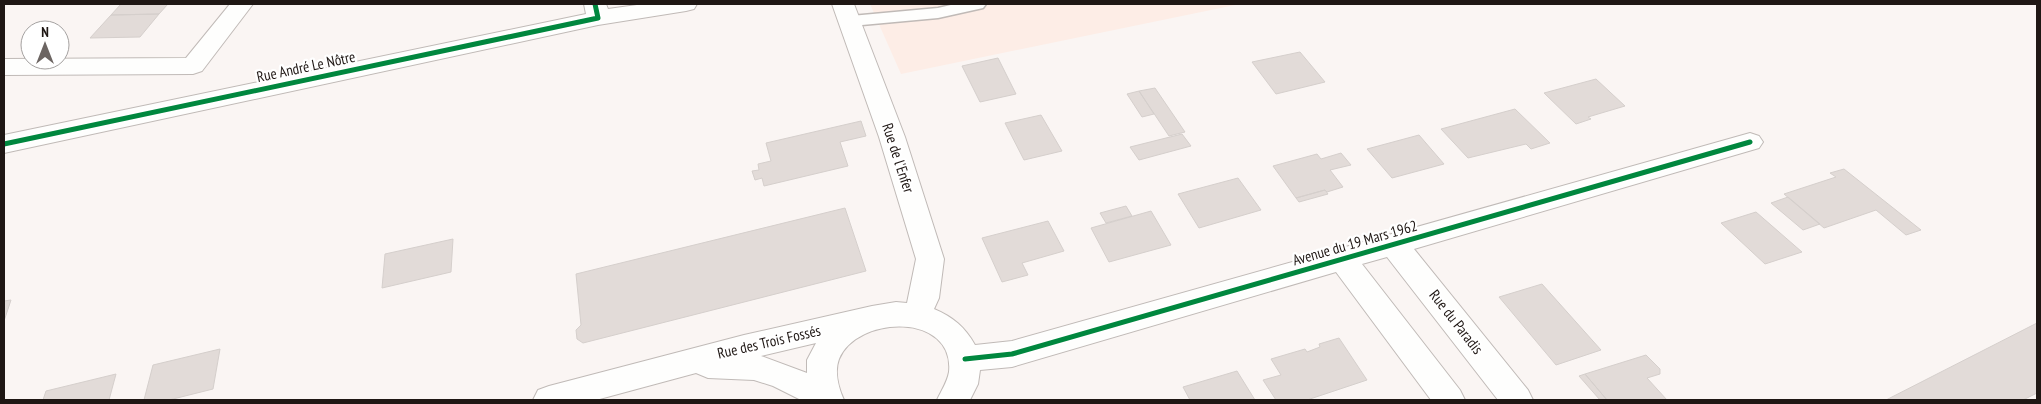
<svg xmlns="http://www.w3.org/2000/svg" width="2041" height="404" viewBox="0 0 2041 404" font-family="'PT Sans Narrow',sans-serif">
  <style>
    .built { fill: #fdede6 }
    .building { fill: #e2dbd8; stroke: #d5cfcc }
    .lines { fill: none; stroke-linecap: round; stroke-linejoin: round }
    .service-casing { stroke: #c0bab7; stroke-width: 3 }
    .minor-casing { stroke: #c0bab7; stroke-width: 2 }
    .service { fill: #fefefd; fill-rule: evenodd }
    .minor { fill: #fefefd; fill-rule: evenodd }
    .cycleway-casing { stroke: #fff; stroke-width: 8 }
    .cycleway { stroke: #00873e; stroke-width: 5 }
    .labels { text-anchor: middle; stroke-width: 4.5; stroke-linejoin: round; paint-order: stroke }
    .street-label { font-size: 15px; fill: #1f1714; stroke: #fff }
  </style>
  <rect width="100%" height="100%" fill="#faf5f3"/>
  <path class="built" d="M 870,4 L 1240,4 L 901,74 Z"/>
  <path class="building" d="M 121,4 L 168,4 L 159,14 L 111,15 Z
    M 159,14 L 140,37 L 90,38 L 111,15 Z
    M 1300,52 L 1325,82 L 1276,94 L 1252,62 Z
    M 998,58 L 1016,94 L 980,102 L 962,66 Z
    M 1596,79 L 1625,106 L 1588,117 L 1591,119 L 1576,124 L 1544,93 Z
    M 1155,88 L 1185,132 L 1169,136 L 1139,91 Z
    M 1139,91 L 1154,114 L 1142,117 L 1127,94 Z
    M 1515,109 L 1550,143 L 1531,149 L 1526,144 L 1468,158 L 1441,129 Z
    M 1041,115 L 1062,151 L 1024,160 L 1005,123 Z
    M 861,121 L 866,136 L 840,142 L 848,166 L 764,186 L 762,178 L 755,180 L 752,171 L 759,170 L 758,164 L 771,161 L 766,143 Z
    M 1182,134 L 1191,146 L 1139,160 L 1130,147 Z
    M 1419,135 L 1444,164 L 1392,178 L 1367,149 Z
    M 1341,153 L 1351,165 L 1330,170 L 1343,187 L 1327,192 L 1325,190 L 1296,198 L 1273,166 L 1317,154 L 1321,159 Z
    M 1844,169 L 1921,230 L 1906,235 L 1876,210 L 1824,228 L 1784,194 L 1836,177 L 1830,173 Z
    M 1238,178 L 1261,210 L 1199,228 L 1178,194 Z
    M 1325,190 L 1328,194 L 1299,202 L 1296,198 Z
    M 1788,197 L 1820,224 L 1803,230 L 1771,203 Z
    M 1126,206 L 1132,216 L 1106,223 L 1100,213 Z
    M 845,208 L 866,271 L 583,343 L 577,339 L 576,330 L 581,325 L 576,274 Z
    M 1151,211 L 1171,245 L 1109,262 L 1091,228 Z
    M 1756,212 L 1802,252 L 1765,264 L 1721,223 Z
    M 1048,221 L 1064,251 L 1022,263 L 1028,275 L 1002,282 L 982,238 Z
    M 453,239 L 451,272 L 382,288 L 385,254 Z
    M 1542,284 L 1601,350 L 1556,365 L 1499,297 Z
    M 11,300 L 4,321 L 4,301 Z
    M 2037,323 L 2037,393 L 2023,400 L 1886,400 Z
    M 1339,338 L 1367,380 L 1307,400 L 1276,400 L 1263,380 L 1281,375 L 1271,359 L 1305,349 L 1307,352 L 1320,347 L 1319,344 Z
    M 220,349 L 213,389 L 169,400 L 144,400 L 153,365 Z
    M 1646,355 L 1660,369 L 1660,374 L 1647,378 L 1667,400 L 1607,400 L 1585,374 Z
    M 1237,371 L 1255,400 L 1190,400 L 1183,387 Z
    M 116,374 L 109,400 L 43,400 L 46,391 Z
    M 1585,374 L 1607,400 L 1600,400 L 1579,376 Z"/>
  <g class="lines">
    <defs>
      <path id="service" d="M 955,4 L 986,4 L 983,8 L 938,18 L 851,26 L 845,25 L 842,21 L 845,17 L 851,16 L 938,8 Z"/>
      <path id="minor" d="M 230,4 L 253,4 L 202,71 L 193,74 L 4,75 L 4,59 L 186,58 Z
        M 584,4 L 606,4 L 608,9 L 644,4 L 697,4 L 694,9 L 686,11 L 598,25 L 4,153 L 4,135 L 586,14 Z
        M 832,4 L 854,4 L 905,137 L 944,259 L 939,298 L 934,309 C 953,317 965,327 975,345 L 1012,341 L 1750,133 L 1759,136 L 1763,142 L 1759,148 L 1414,249 L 1528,390 L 1533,400 L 1498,400 L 1387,257 L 1362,264 L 1460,390 L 1465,400 L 1431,400 L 1336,272 L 1012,367 L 980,370 L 978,384 L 970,400 L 937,400 C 941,391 947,383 949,372 C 955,312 857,315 839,359 C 834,372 839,389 844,400 L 801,400 L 773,386 L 754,380 L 708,378 L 696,373 L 596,400 L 533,400 L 538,390 L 549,386 L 744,335 L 872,306 L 896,302 L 907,303 L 916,259 L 879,137 ZM 816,343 L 807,360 L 807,373 L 761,356 Z"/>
    </defs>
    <use href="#service" class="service-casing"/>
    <use href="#minor" class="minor-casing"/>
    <use href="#service" class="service"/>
    <use href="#minor" class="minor"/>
    <defs>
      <path id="cycleway" d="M 4,144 L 598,18 L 595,4
        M 965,359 L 1012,354 L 1750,142"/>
    </defs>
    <use href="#cycleway" class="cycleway-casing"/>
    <use href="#cycleway" class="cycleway"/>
  </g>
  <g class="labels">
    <g class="street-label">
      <text transform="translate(306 67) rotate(-12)" y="5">Rue André Le Nôtre</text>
      <text transform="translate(898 158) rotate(72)" y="5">Rue de l'Enfer</text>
      <text transform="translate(1355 243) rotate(-16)" y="5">Avenue du 19 Mars 1962</text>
      <text transform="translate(1456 322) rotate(52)" y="5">Rue du Paradis</text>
      <text transform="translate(769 342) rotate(-13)" y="5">Rue des Trois Fossés</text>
    </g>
  </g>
  <rect width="2041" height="404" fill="none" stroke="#1f1714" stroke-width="10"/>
  <g transform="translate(45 45)"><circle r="24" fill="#ffffff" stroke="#a5a2a1"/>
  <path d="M0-4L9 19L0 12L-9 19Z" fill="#6c6562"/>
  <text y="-8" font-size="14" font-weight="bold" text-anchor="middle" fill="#1f1714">N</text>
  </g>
</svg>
